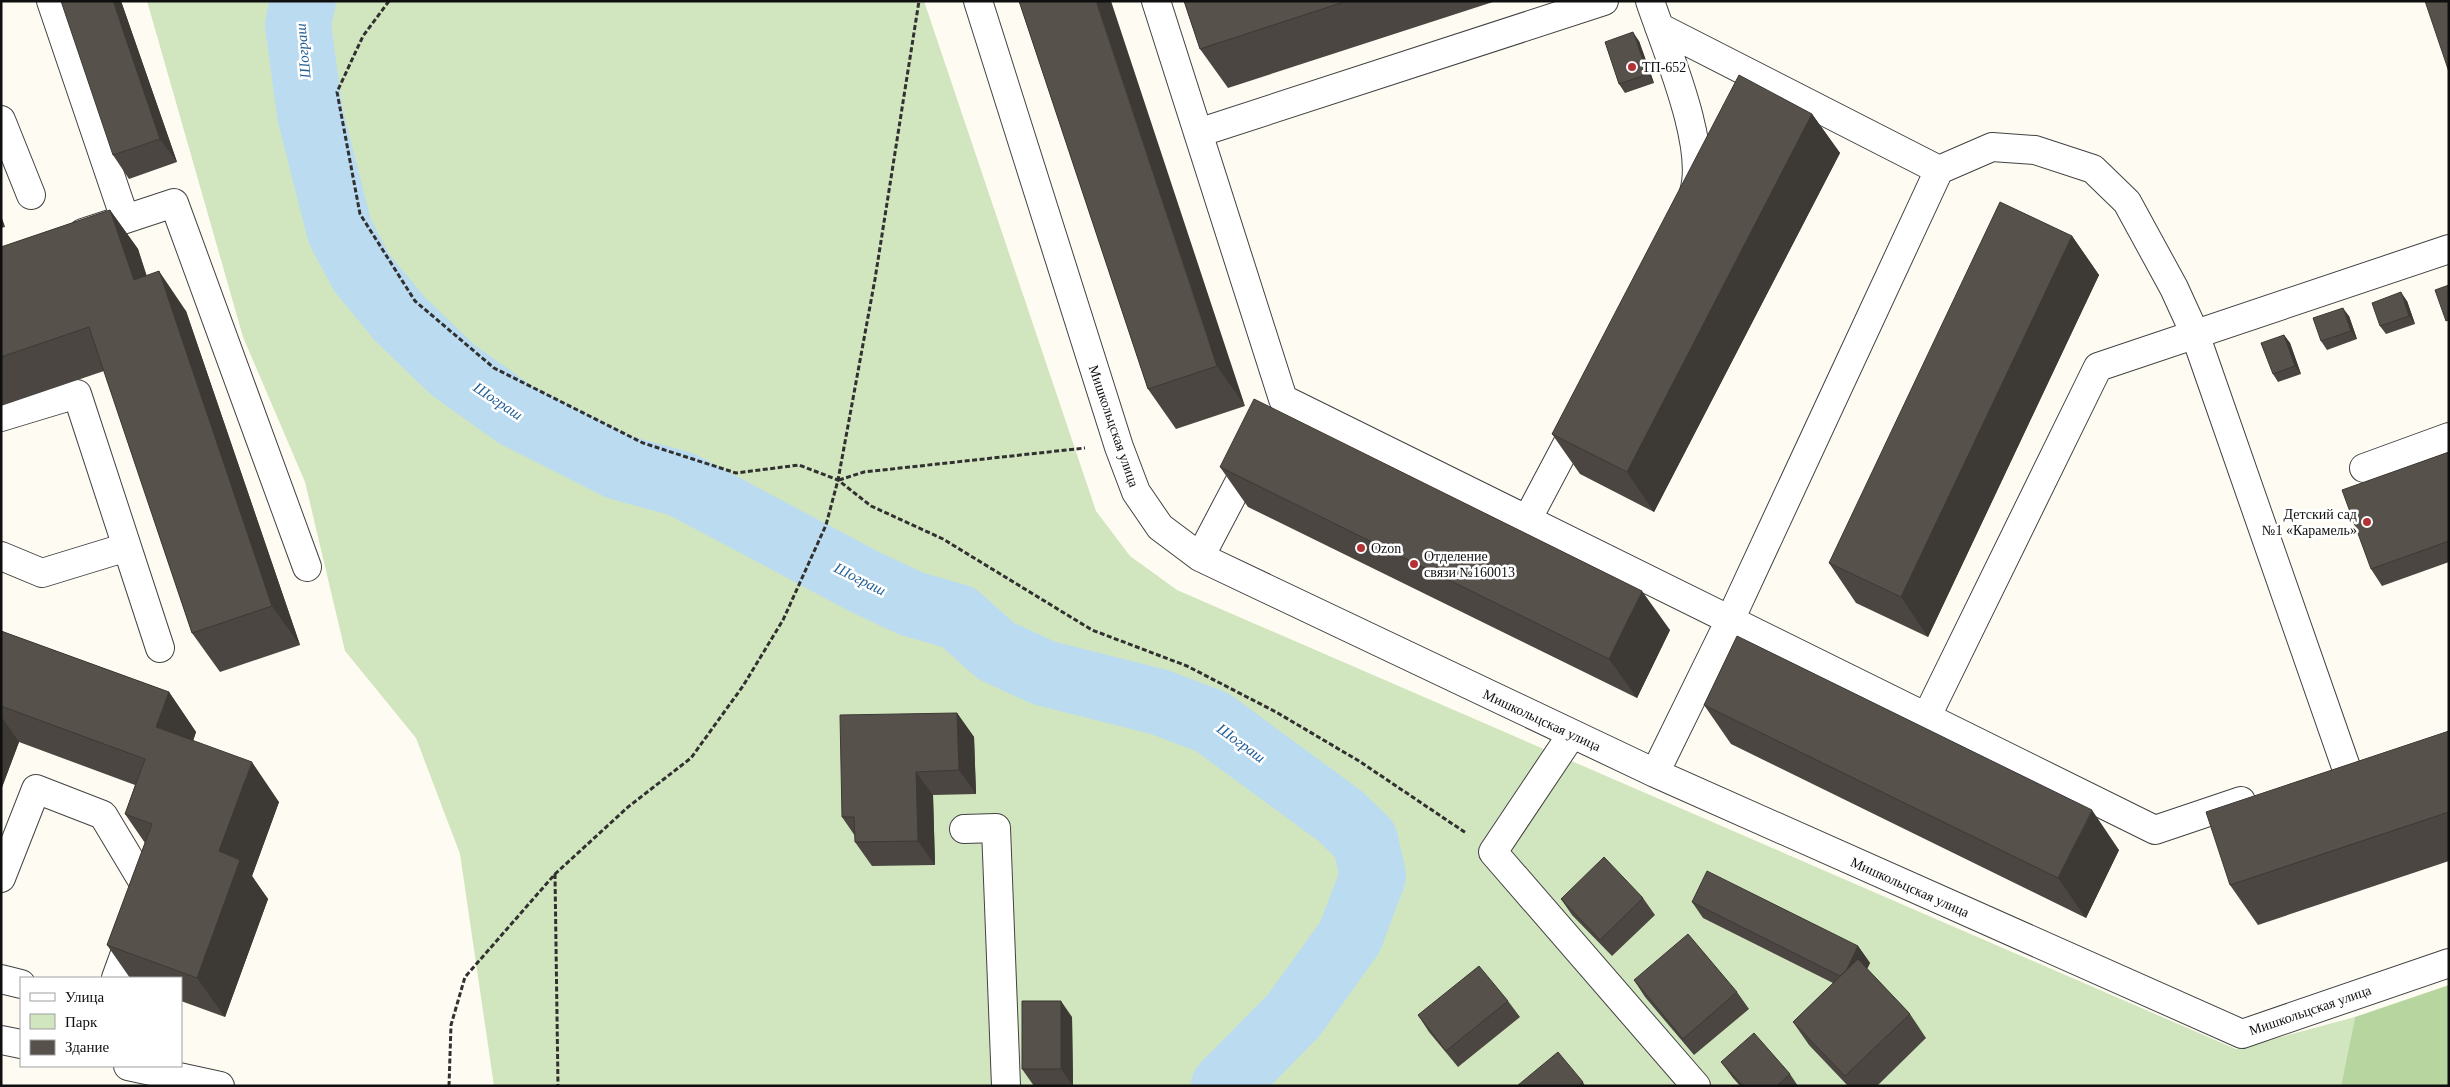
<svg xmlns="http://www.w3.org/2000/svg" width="2450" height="1087" viewBox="0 0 2450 1087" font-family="Georgia,serif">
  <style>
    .green { fill: #d1e6be }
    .forest { fill: #b6d59f }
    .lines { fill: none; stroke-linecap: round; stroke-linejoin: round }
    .river { stroke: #bbdbf1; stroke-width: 66 }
    .minor-casing { stroke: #424242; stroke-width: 30 }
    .path { stroke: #313131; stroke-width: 3; stroke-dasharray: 5 2.5; stroke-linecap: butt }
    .minor { stroke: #fff; stroke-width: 28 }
    .wall { fill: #4b4641 }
    .shaded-wall { fill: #3d3935 }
    .building { fill: #57514c; stroke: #3d3935 }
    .poi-dot { fill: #b23336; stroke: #fff; stroke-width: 2 }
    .labels { text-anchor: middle; stroke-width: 5; stroke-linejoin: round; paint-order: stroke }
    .poi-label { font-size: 14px; fill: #0f0f0f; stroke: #fff; text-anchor: start }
    .street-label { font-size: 14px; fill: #0f0f0f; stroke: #fff }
    .water-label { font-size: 15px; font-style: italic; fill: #236096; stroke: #fff }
  </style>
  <rect width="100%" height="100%" fill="#fefcf2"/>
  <path class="green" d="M 147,1 L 924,1 L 1096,511 L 1130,556 L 1177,590 L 2236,1049 L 2355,1017 L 2341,1086 L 494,1086 L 460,854 L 416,738 L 345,651 L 305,482 L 243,337 Z"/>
  <path class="forest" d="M 2449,985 L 2449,1086 L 2341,1086 L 2355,1017 Z"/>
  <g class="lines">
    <path class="river" d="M 303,1 L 298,25 L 310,114 L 340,232 L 362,273 L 400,319 L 453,370 L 516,415 L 619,467 L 681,484 L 865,582 L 912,604 L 958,617 L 996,651 L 1044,673 L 1159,702 L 1212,722 L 1340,816 L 1365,840 L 1373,876 L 1350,937 L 1294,1015 L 1224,1086"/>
    <defs>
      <path id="minor" d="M 51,1 L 125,219
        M 978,1 L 1119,447 L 1136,492 L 1160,527 L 1200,557 L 1655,773 L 2242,1034 L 2449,963
        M 1156,1 L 1283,399 L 2155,830 L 2241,801
        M 1650,1 C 1666,49 1708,145 1694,192
        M 1659,27 L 1939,170 L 1992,147 L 2035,150 L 2093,169 L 2127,202 L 2174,288 L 2195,334 L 2346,767
        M 1,120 L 31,195
        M 1198,133 L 1604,1
        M 83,233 L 174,203 L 307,567
        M 1,417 L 77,394 L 160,648
        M 2364,468 L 2449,437
        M 1527,520 L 1581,418
        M 1,556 L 42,573 L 127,547
        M 1200,557 L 1253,456
        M 1926,718 L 2098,367 L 2449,249
        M 1572,734 L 1493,852 L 1696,1086
        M 1655,773 L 1730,620 L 1939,170
        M 964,829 L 996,828 L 1006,1086
        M 1,878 L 36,789 L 103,815 L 148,890 L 116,978
        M 1,979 L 21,984
        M 1,1040 L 21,1044
        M 128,1066 L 220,1086"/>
    </defs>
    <use href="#minor" class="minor-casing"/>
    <path class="path" d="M 389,1 L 363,36 L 337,92 L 360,214 L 415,301 L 494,368 L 643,443 L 736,473 L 799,465 L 838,480 L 871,506 L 943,539 L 1092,630 L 1187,666 L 1276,712 L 1359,761 L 1466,833
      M 839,480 L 864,472 L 1085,448
      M 555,874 L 558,1086
      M 449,1086 L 451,1025 L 465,977 L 555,874 L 628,807 L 691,758 L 743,686 L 783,620 L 826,525 L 838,480 L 875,279 L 919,1"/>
    <use href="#minor" class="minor"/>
  </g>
  <path class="wall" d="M 121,1 L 177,162 L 129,179 L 113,155 Z
    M 1019,1 L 1245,406 L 1176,429 L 1148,389 Z
    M 1184,1 L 1496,1 L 1228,88 L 1200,49 Z
    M 1639,41 L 1654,83 L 1625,93 L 1619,84 Z
    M 1812,114 L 1840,153 L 1654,512 L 1580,474 L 1552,434 Z
    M 110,210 L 138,249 L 146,275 L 186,311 L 300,645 L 220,672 L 192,633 L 104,371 L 1,406 L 1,247 Z
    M 1,216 L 5,227 L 1,228 Z
    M 2072,236 L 2099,275 L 1928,637 L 1856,603 L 1829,563 Z
    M 2407,301 L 2415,324 L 2386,334 L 2380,326 Z
    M 2349,316 L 2357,339 L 2327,350 L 2321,341 Z
    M 2284,335 L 2290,343 L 2301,374 L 2278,382 L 2273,374 Z
    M 2449,452 L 2449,562 L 2382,586 L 2371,569 Z
    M 1220,467 L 1670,630 L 1637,698 L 1248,507 Z
    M 1,631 L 169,692 L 196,732 L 193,741 L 279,802 L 252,876 L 268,899 L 225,1017 L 181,1001 L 181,978 L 130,978 L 107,945 L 145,843 L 125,814 L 135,785 L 19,742 L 1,790 Z
    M 1704,705 L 2119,850 L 2086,918 L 1731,744 Z
    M 957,713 L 974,737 L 976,794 L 933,795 L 935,865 L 872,866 L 855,842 L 855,836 L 842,817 Z
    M 2449,731 L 2449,861 L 2258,925 L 2230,885 Z
    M 1643,898 L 1655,915 L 1612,956 L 1572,915 L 1561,899 Z
    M 1692,902 L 1858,946 L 1870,963 L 1867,969 L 1910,1014 L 1926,1038 L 1877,1086 L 1848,1086 L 1809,1045 L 1793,1022 L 1833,983 L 1703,918 Z
    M 1634,980 L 1737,992 L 1749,1009 L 1694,1055 L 1645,997 Z
    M 1508,1001 L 1520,1017 L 1458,1067 L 1429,1032 L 1418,1015 Z
    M 1072,1017 L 1073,1086 L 1034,1086 L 1022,1069 Z
    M 1721,1062 L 1790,1074 L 1798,1086 L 1740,1086 L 1733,1078 Z
    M 1583,1082 L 1585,1086 L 1517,1086 Z"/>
  <path class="shaded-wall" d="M 113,1 L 121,1 L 177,162 L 160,139 Z
    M 1096,1 L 1111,1 L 1245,406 L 1217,366 Z
    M 1633,32 L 1639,41 L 1654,83 L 1648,74 Z
    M 1812,114 L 1840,153 L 1654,512 L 1627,472 Z
    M 110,210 L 138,249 L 161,319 L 134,280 Z
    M 1,216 L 5,227 L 1,221 Z
    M 2072,236 L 2099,275 L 1928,637 L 1901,597 Z
    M 159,271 L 186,311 L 300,645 L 272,606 Z
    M 2401,292 L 2407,301 L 2415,324 L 2409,316 Z
    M 2343,308 L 2349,316 L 2357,339 L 2351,331 Z
    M 2284,335 L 2290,343 L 2301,374 L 2295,366 Z
    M 1642,591 L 1670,630 L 1637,698 L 1609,659 Z
    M 169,692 L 196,732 L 184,767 L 156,727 Z
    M 957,713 L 974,737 L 976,794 L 959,770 Z
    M 1,716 L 19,742 L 1,790 Z
    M 252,762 L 279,802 L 252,876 L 268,899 L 225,1017 L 197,978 L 219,851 Z
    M 916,772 L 933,795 L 935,865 L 918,841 Z
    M 2092,810 L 2119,850 L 2086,918 L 2058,878 Z
    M 1858,946 L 1870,963 L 1854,994 L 1842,978 Z
    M 1061,1001 L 1072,1017 L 1073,1086 L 1061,1069 Z"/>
  <path class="building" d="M 61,1 L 113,1 L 160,139 L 113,155 Z
    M 1019,1 L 1096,1 L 1217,366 L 1148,389 Z
    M 1184,1 L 1347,1 L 1200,49 Z
    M 2425,1 L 2449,1 L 2449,72 Z
    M 1633,32 L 1648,74 L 1619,84 L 1605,42 Z
    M 1739,75 L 1812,114 L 1627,472 L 1552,434 Z
    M 2000,202 L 2072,236 L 1901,597 L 1829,563 Z
    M 110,210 L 134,280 L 159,271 L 272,606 L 192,633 L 89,327 L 1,357 L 1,247 Z
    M 2449,285 L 2449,320 L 2446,321 L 2435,290 Z
    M 2401,292 L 2409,316 L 2380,326 L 2372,303 Z
    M 2343,308 L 2351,331 L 2321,341 L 2313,318 Z
    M 2284,335 L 2295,366 L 2273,374 L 2261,343 Z
    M 1254,399 L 1642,591 L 1609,659 L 1220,467 Z
    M 2449,452 L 2449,541 L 2371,569 L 2342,490 Z
    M 1,631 L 169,692 L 156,727 L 252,762 L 219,851 L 240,860 L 197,978 L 107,945 L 152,824 L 125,814 L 145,759 L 1,706 Z
    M 1737,636 L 2092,810 L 2058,878 L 1704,705 Z
    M 957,713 L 959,770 L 916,772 L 918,841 L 855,842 L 854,817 L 842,817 L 840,715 Z
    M 2449,731 L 2449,812 L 2230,885 L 2206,812 Z
    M 1604,857 L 1643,898 L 1600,940 L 1561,899 Z
    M 1707,871 L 1858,946 L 1846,971 L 1840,976 L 1692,902 Z
    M 1688,934 L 1737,992 L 1683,1039 L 1634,980 Z
    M 1858,959 L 1910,1014 L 1845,1076 L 1793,1022 Z
    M 1479,966 L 1508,1001 L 1446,1051 L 1418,1015 Z
    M 1022,1001 L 1061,1001 L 1061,1069 L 1022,1069 Z
    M 1754,1033 L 1790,1074 L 1777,1086 L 1743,1086 L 1721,1062 Z
    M 1558,1052 L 1583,1082 L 1578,1086 L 1517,1086 Z"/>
  <g class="poi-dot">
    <circle cx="1632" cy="67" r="5"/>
    <circle cx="2367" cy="522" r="5"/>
    <circle cx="1361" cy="548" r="5"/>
    <circle cx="1414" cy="564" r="5"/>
  </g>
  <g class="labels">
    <g class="poi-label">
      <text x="1642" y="72">ТП-652</text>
      <text x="2357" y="519" text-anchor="end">Детский сад<tspan x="2357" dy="16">№1 «Карамель»</tspan></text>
      <text x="1371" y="553">Ozon</text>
      <text x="1424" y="561">Отделение<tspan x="1424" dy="16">связи №160013</tspan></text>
    </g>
    <g class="street-label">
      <text transform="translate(1114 426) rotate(71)" y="5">Мишкольцская улица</text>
      <text transform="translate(1542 720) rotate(25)" y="5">Мишкольцская улица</text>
      <text transform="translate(1910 887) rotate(24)" y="5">Мишкольцская улица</text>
      <text transform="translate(2310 1010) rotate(-19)" y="5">Мишкольцская улица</text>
    </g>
    <g class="water-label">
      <text transform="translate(303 51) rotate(-95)" y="5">Шограш</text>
      <text transform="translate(498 401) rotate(34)" y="5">Шограш</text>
      <text transform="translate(860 579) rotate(27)" y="5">Шограш</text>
      <text transform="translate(1241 743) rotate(36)" y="5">Шограш</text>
    </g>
  </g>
  <rect width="2450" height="1087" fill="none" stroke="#0f0f0f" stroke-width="5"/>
  <rect x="20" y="977" width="162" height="90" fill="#ffffff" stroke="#9f9f9f"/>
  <rect x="30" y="993" width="25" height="8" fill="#ffffff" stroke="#9f9f9f"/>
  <text x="65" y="1002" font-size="15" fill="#0f0f0f">Улица</text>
  <rect x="30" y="1014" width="25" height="15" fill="#d1e6be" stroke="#9f9f9f"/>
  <text x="65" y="1027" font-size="15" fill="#0f0f0f">Парк</text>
  <rect x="30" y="1040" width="25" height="15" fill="#57514c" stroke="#9f9f9f"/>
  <text x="65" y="1052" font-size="15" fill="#0f0f0f">Здание</text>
</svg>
